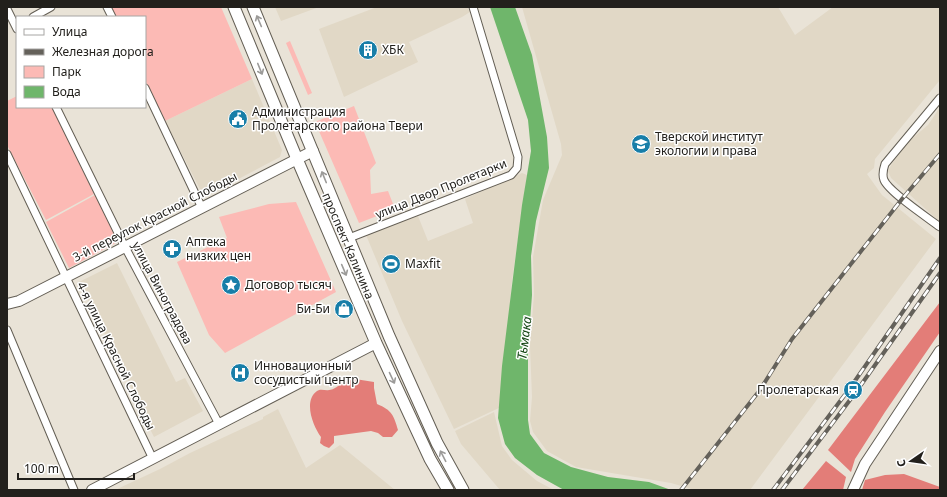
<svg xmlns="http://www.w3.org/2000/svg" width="947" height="497" viewBox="0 0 947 497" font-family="'Noto Sans',sans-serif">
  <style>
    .built { fill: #e1d8c6 }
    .green { fill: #fcbab5 }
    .forest { fill: #e37d78 }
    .water { fill: #6fb66b }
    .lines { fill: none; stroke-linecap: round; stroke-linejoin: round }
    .street-casing { stroke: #635e54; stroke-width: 9 }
    .secondary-casing { stroke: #635e54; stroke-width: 12 }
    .primary-casing { stroke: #635e54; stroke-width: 13 }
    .street { stroke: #fff; stroke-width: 7 }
    .secondary { stroke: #fff; stroke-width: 10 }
    .primary { stroke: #fff; stroke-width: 11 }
    .rail-casing { stroke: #64615a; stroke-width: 4 }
    .rail { stroke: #fff; stroke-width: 2.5; stroke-dasharray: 8; stroke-linecap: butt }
    .oneway { stroke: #9c9b99 }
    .labels { text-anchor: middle; stroke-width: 3; stroke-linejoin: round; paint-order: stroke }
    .poi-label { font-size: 12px; fill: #22201c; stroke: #fff; text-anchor: start }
    .street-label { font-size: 12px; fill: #22201c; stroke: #fff }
    .water-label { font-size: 13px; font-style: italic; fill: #174817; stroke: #fff }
  </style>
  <rect width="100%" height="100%" fill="#e9e3d7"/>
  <path class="built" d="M 275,7 L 319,7 L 281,21 Z
    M 377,7 L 467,7 L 470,12 L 462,17 L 409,42 L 418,62 L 344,97 L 319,29 Z
    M 522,7 L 778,7 L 795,35 L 833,7 L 940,7 L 940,80 L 875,159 L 874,168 L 867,174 L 882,195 L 936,239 L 750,490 L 695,490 L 671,483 L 576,467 L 547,451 L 533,432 L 530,421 L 532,397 L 530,346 L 534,294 L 533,257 L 543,200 L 562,155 L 561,144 Z
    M 252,79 L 282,150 L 280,157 L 204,197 L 165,121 Z
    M 940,107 L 940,222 L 891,178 L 888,171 L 891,165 L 909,141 L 928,125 Z
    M 522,173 L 527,175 L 512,281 L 501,407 L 454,429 L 402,321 L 366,235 L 418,216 L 428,241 L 473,223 L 465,199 Z
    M 117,263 L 176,382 L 185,378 L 203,411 L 154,437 L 140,409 L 139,403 L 79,282 Z
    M 278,409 L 306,468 L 340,445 L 395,490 L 115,490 L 160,469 L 190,453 L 263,419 L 263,417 Z
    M 494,412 L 502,446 L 512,460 L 537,481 L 554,490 L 500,490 L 461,444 L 455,431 Z"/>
  <path class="green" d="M 110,7 L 221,7 L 252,79 L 165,121 L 145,80 L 145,17 L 115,17 Z
    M 290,41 L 312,93 L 308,95 L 286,43 Z
    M 17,96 L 17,107 L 52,107 L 94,194 L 46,220 L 7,145 L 7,101 Z
    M 354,106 L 376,163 L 370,170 L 371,194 L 388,191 L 395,209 L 359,223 L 315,122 Z
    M 95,195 L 117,240 L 114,244 L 69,268 L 46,222 Z
    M 296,202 L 336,292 L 225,353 L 209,335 L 177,262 L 227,238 L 219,217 L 269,204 Z"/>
  <path class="forest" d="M 940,302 L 940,332 L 885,412 L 855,459 L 851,472 L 828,450 Z
    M 355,379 L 374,382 L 374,388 L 377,404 C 392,410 394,416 398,430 L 392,437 L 383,437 L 378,433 L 371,431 L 334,436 L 334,443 L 329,448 L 324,446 L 320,443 L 321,437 C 313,426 303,401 317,391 C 321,388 325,391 329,390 C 334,390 339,385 343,383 C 347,381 351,380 355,379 Z
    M 826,461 L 846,477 L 843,490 L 802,490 Z
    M 904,474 L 940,487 L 940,490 L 862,490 L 865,480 L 885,475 Z"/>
  <path class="water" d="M 490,7 L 515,7 L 532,55 L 547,137 L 549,168 L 536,221 L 531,256 L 532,295 L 528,348 L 528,420 L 530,434 L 544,453 L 571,467 L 608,477 L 649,482 L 671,490 L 564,490 L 537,475 L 515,458 L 505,444 L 498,418 L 502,366 L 522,205 L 531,151 L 528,120 Z"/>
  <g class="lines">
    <defs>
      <path id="street" d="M 107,7 L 112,17
        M 7,9 L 17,29
        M 33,17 L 51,7
        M 145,88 L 202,208
        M 940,98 L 885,164 C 883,170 882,175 884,180 C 889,192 928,218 940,227
        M 56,107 L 125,247 L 219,424
        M 7,154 L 153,459
        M 349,238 L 511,175 L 517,168 L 518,157 L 473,7
        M 7,330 L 74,490"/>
      <path id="secondary" d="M 7,304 L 19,301 L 313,151
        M 92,490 L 376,343
        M 853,490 L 865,464 L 940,351"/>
      <path id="primary" d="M 234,7 L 297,159 L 376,343 L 430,459 L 448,490
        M 253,7 L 389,336 L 437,443 L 463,490"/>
    </defs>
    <use href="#street" class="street-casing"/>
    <use href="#secondary" class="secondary-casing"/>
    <use href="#primary" class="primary-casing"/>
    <use href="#street" class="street"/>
    <use href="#secondary" class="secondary"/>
    <use href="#primary" class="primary"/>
    <defs>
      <path id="rail" d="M 681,490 L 760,390 L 792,339 L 902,199 L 940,154
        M 773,490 L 850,388 L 940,258
        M 782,490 L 856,392 L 940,273"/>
    </defs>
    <use href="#rail" class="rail-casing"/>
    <use href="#rail" class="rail"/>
  </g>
  <defs><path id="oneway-shaft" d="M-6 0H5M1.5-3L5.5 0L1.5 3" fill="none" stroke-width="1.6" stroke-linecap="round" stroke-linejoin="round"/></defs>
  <g class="oneway">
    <use href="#oneway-shaft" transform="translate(259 21) rotate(-113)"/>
    <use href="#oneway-shaft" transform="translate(260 69) rotate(68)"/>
    <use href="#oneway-shaft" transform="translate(324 177) rotate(-112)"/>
    <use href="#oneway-shaft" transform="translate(344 270) rotate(67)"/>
    <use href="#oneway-shaft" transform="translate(392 378) rotate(65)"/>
    <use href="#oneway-shaft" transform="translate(443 456) rotate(-117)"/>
  </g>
  <defs>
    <symbol id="building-disc" viewBox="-11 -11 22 22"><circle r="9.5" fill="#187ea8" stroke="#fff"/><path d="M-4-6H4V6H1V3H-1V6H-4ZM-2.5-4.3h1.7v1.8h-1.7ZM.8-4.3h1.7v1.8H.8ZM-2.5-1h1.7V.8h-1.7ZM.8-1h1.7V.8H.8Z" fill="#fff"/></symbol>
    <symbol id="civic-disc" viewBox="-11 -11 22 22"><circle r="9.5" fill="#187ea8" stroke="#fff"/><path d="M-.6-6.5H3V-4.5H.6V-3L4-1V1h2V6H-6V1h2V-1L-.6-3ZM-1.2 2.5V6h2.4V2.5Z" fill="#fff"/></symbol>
    <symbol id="university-disc" viewBox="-11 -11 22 22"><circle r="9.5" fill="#187ea8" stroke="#fff"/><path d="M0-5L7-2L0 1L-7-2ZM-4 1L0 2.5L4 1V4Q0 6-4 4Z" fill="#fff"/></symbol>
    <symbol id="pharmacy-disc" viewBox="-11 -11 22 22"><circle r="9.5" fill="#187ea8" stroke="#fff"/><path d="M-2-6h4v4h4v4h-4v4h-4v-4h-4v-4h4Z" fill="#fff"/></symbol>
    <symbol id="stadium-disc" viewBox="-11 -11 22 22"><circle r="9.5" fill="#187ea8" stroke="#fff"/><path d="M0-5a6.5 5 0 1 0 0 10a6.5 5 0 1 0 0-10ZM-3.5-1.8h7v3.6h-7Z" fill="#fff"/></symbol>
    <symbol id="sight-disc" viewBox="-11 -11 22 22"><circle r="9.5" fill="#187ea8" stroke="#fff"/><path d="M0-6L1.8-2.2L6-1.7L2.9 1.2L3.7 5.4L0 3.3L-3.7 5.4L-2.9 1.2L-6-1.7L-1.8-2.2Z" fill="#fff"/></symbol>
    <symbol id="shop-disc" viewBox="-11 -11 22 22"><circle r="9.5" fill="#187ea8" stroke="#fff"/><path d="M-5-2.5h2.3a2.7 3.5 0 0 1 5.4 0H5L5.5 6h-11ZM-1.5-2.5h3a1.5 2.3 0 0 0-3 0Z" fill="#fff"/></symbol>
    <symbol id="hospital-disc" viewBox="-11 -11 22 22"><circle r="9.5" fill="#187ea8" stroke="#fff"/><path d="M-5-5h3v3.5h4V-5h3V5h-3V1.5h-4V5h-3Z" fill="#fff"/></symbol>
    <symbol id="station-disc" viewBox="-11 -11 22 22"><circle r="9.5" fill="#187ea8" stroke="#fff"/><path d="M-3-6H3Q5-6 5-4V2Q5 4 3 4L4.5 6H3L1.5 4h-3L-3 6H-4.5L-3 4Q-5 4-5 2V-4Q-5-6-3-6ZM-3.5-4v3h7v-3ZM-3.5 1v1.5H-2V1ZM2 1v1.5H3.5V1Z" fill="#fff"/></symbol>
  </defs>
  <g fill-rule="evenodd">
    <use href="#building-disc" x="357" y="39" width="22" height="22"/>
    <use href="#civic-disc" x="227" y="108" width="22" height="22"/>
    <use href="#university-disc" x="630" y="133" width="22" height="22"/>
    <use href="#pharmacy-disc" x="161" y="238" width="22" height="22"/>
    <use href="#stadium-disc" x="380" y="253" width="22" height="22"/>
    <use href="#sight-disc" x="220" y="274" width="22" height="22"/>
    <use href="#shop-disc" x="333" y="298" width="22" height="22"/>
    <use href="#hospital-disc" x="229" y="362" width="22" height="22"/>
    <use href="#station-disc" x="842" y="379" width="22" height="22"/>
  </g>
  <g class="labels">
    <g class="poi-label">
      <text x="382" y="54">ХБК</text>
      <text x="252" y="116">Администрация<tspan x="252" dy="14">Пролетарского района Твери</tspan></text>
      <text x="655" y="141">Тверской институт<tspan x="655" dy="14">экологии и права</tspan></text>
      <text x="186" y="246">Аптека<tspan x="186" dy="14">низких цен</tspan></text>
      <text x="405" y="268">Maxfit</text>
      <text x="245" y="289">Договор тысяч</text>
      <text x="330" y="313" text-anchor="end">Би-Би</text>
      <text x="254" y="370">Инновационный<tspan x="254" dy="14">сосудистый центр</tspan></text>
      <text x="839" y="394" text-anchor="end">Пролетарская</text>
    </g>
    <g class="street-label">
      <text transform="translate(441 189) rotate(-22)" y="4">улица Двор Пролетарки</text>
      <text transform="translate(155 217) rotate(-27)" y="4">3-й переулок Красной Слободы</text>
      <text transform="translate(348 246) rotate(67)" y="4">проспект Калинина</text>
      <text transform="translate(162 293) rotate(62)" y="4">улица Виноградова</text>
      <text transform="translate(116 356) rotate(64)" y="4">4-я улица Красной Слободы</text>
    </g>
    <g class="water-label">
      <text transform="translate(524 338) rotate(-83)" y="5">Тьмака</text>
    </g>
  </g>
  <rect width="947" height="497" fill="none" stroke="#22201c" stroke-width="16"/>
  <rect x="16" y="16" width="130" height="92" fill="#ffffff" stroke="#a7a6a4"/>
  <rect x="24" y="29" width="20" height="6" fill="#ffffff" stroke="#a7a6a4"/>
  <text x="52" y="36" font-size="12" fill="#22201c">Улица</text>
  <rect x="24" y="49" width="20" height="6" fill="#64615a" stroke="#a7a6a4"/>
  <text x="52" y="56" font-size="12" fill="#22201c">Железная дорога</text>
  <rect x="24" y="66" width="20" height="12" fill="#fcbab5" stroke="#a7a6a4"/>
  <text x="52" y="76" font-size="12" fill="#22201c">Парк</text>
  <rect x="24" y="86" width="20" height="12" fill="#6fb66b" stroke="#a7a6a4"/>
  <text x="52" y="96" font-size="12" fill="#22201c">Вода</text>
  <g transform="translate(911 461) rotate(257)" stroke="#ffffff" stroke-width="3" paint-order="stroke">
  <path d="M0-3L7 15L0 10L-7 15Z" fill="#22201c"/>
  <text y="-6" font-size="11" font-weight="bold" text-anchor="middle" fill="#22201c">С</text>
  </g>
  <path d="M18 473v6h116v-6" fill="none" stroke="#22201c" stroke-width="2"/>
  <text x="24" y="473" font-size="12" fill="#22201c" stroke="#ffffff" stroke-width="3" paint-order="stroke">100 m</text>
</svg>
